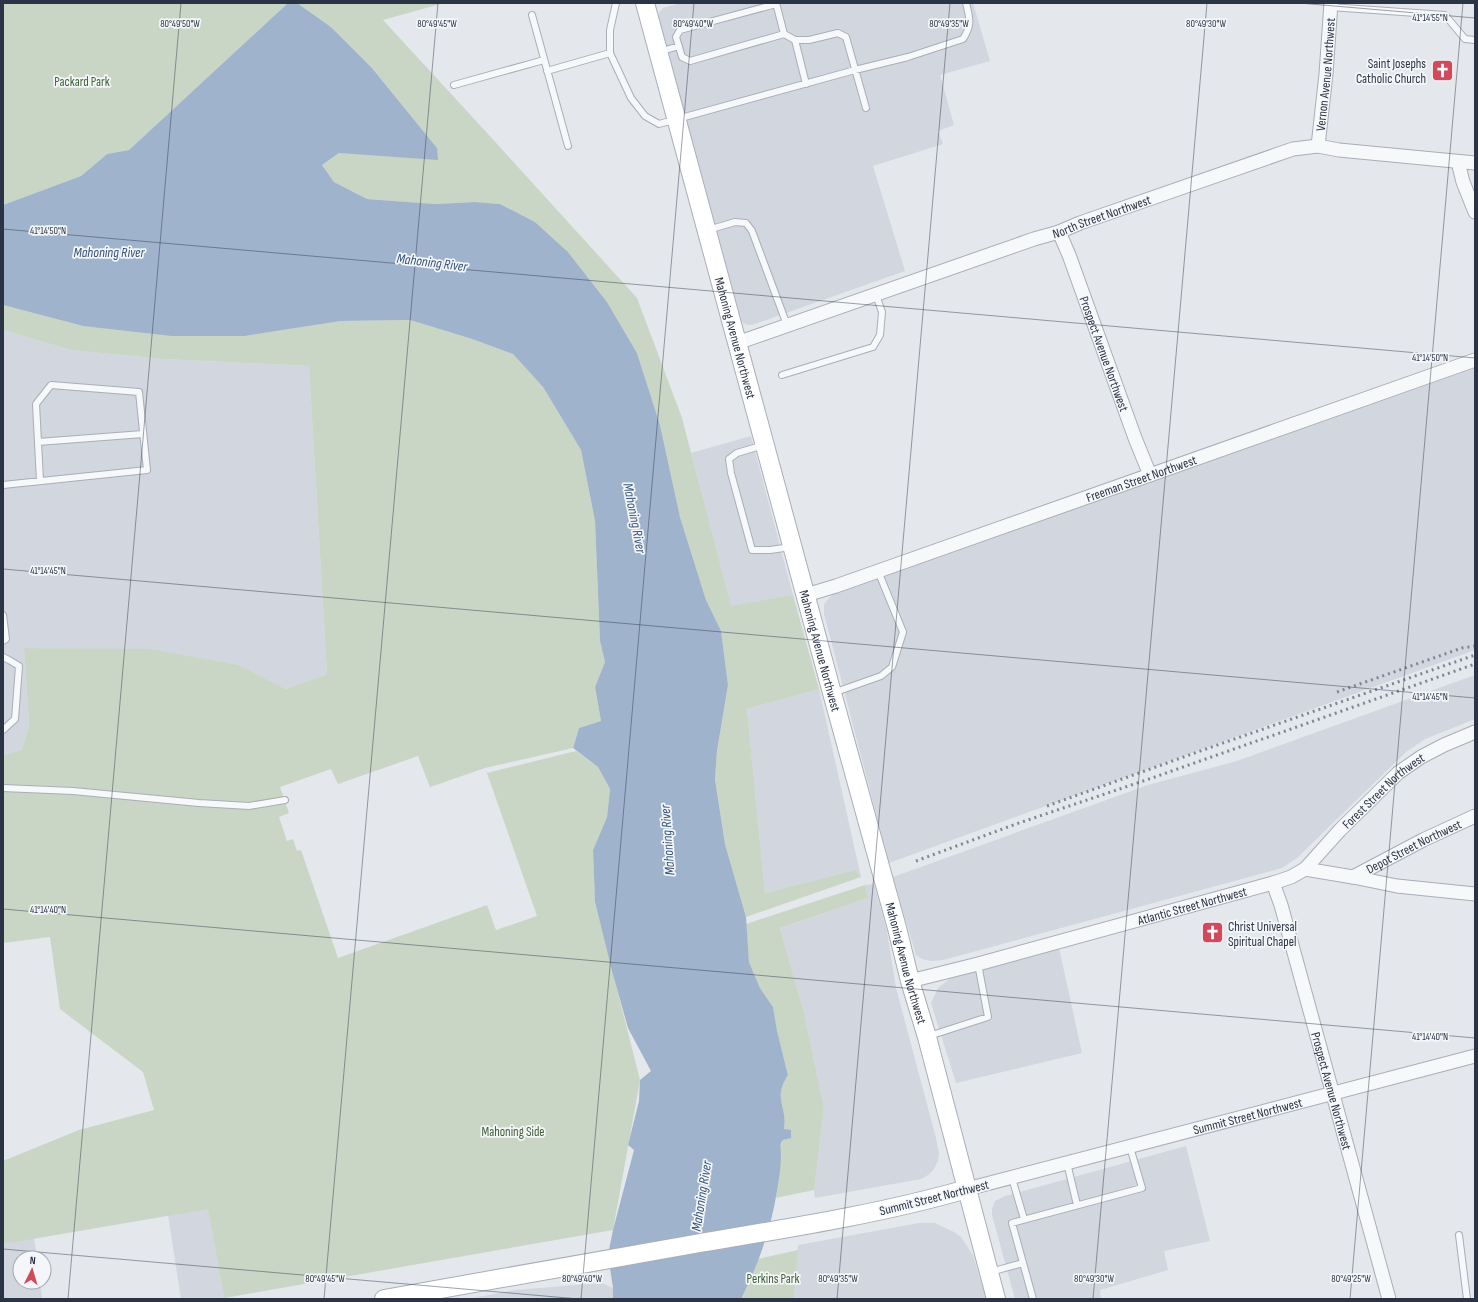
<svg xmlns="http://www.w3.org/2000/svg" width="1478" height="1302" viewBox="0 0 1478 1302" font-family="'Sofia Sans Condensed',sans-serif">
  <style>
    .built { fill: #d2d6de }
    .green { fill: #c9d6c5 }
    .water { fill: #9fb4cc }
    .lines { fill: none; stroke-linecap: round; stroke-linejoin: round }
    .service-casing { stroke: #a9aeb7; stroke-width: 8 }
    .minor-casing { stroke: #a9aeb7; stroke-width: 15 }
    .secondary-casing { stroke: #a9aeb7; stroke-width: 20 }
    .service { stroke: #f7f8fa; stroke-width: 6 }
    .minor { stroke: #f7f8fa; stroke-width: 13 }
    .secondary { stroke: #fff; stroke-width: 18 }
    .rail { stroke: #7d8696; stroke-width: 3; stroke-dasharray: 2 4; stroke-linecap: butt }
    .ticks { fill: none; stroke: #2b3445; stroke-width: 1; stroke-opacity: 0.45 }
    .labels { text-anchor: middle; stroke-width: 3.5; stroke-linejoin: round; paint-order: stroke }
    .poi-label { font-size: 13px; fill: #2b3445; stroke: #f4f6f9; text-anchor: end }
    .street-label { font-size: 13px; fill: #2b3445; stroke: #f4f6f9 }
    .park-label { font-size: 13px; fill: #3f6138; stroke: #f4f6f9 }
    .water-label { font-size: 14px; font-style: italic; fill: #34527a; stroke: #f4f6f9 }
    .ticks-label { font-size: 10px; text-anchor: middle; fill: #2b3445; stroke: #f4f6f9; stroke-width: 3.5; stroke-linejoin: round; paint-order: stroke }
  </style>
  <rect width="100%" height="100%" fill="#e4e7ec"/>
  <path class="built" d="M 681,3 L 973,3 L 990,61 L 940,75 L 954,125 L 938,131 L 943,144 L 873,166 L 905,271 L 752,325 L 747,325 L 742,322 L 658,18 L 659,13 L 663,8 Z
    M 3,330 L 71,350 L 163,359 L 309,366 L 327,674 L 286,689 L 239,665 L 149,650 L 24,648 L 29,724 L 22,750 L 3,755 Z
    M 1475,368 L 1475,650 L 889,863 L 824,614 L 824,604 L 833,594 Z
    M 751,436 L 793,595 L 731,607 L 691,453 Z
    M 1475,675 L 1475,719 L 1425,739 L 1406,752 L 1297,858 L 1282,868 L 943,960 L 931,961 L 922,959 L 916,955 L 893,877 L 1148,785 L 1237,761 Z
    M 819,689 L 861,877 L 855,870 L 765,893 L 747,709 Z
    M 874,884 L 887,932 L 896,988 L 936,1138 L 939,1153 L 938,1161 L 934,1169 L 928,1175 L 921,1179 L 815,1198 L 814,1190 L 824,1108 L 804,1013 L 780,928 L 868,898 L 865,885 Z
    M 1059,948 L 1082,1053 L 956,1083 L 931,1003 L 938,988 L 949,979 Z
    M 1186,1146 L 1210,1241 L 1164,1251 L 1168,1270 L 1100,1290 L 1101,1299 L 1015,1299 L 992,1215 L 992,1209 L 995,1201 L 1005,1196 Z
    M 208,1208 L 224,1299 L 181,1299 L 168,1215 Z
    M 919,1223 L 935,1223 L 954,1232 L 961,1237 L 973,1255 L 986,1299 L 794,1299 L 798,1245 Z
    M 34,1238 L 37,1258 L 20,1258 L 20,1282 L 40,1282 L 42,1299 L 3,1299 L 3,1244 Z
    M 602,1283 L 613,1288 L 613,1299 L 467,1299 L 515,1290 Z"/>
  <path class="green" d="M 3,3 L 288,3 L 129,150 L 107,154 L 81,176 L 3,205 Z
    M 297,3 L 444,3 L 383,20 L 488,134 L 637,298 L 682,418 L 731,606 L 793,595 L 819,689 L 747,709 L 765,893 L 855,870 L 861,877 L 746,917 L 725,844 L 715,778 L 717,751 L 728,685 L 721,632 L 706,600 L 680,517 L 660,425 L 637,353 L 607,302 L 568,252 L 535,222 L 500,204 L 475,202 L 435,204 L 367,199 L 334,182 L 322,165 L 339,153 L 381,155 L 437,148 L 372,68 L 331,27 Z
    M 3,305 L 83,326 L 245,336 L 341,321 L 410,320 L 472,339 L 513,354 L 543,387 L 581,450 L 595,521 L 600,641 L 605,662 L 595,687 L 601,721 L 579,728 L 573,748 L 485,768 L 430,787 L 418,756 L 338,784 L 331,769 L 280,787 L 289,813 L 279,817 L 287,841 L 293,839 L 297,851 L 301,850 L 338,958 L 487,905 L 496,930 L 537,916 L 487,773 L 576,751 L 598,767 L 610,789 L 607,817 L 593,850 L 595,902 L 640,1080 L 613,1230 L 224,1298 L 208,1209 L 3,1244 L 3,1161 L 79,1130 L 154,1110 L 143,1072 L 60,1009 L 50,937 L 3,943 L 3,755 L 22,750 L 29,724 L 24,648 L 149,649 L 239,665 L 286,689 L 327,674 L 309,366 L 163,359 L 71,350 L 3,330 Z
    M 865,885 L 868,898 L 780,928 L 804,1013 L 824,1108 L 814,1190 L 776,1198 L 781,1153 L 780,1148 L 783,1140 L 790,1138 L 784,1130 C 788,1108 772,1099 788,1074 L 776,1028 L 773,1007 L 760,988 L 749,962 L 746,924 Z
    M 798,1250 L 794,1299 L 740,1299 L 758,1259 Z"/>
  <path class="water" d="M 288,3 L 297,3 L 331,27 L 372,68 L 437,148 L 438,160 L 339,153 L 322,165 L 334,182 L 367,199 L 435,204 L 475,202 L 500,204 L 535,222 L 568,252 L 607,302 L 637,353 L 660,425 L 680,517 L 706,600 L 721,631 L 728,685 L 717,751 L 715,779 L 725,844 L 746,917 L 749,962 L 760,988 L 773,1007 L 777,1031 L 788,1075 C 772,1099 788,1107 784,1129 L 791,1130 L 791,1138 L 783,1140 C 779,1145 781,1148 781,1154 C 781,1166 779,1179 777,1191 C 771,1229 758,1265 741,1299 L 613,1299 L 613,1288 L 608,1255 L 613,1230 L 634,1150 L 628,1145 L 639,1101 L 640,1080 L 651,1071 L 628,1028 L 612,971 L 595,902 L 593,850 L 607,817 L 610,789 L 598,767 L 573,748 L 579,728 L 601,721 L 595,687 L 605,662 L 600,641 L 595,521 L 581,450 L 543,387 L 513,354 L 472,339 L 410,320 L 341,321 L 245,336 L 172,336 L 83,326 L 3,305 L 3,205 L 81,176 L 107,154 L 129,150 Z"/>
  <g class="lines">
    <defs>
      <path id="service" d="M 616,3 L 610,30 L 610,53 L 631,98 L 645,116 L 659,124 L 855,70 L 908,57 L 963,39 C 972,25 970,19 966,3
        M 776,3 L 784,34 L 795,40 L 809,40 L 838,33 L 846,37 L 866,108
        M 776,4 L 680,30 L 676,37 L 682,57 L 690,61 L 784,34
        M 1330,7 L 1445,15 L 1465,39 L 1475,40
        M 532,15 L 568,146
        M 795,40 L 806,84
        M 659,52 L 679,46
        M 547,71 L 610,53
        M 454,85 L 544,60
        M 708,230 L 735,222 L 746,223 L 752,231 L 787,325
        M 782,375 L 873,347 L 880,335 L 882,312 L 876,295
        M 38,442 L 143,434
        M 764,445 L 737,453 L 729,459 L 731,473 L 752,550 L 770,550 L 791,547
        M 3,485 L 147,470 L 139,392 L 51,385 L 36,404 L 40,481
        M 3,615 L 6,639 L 3,641
        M 3,657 L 9,660 L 19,666 L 15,719 L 3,730
        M 833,693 L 881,676 L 892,667 L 903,632 L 878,571
        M 3,788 L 73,791 L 199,803 L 249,806 L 285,800
        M 929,1036 L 988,1017 L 978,964
        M 1067,1163 L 1077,1205
        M 1012,1178 L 1024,1219
        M 1459,1235 L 1467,1299
        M 990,1272 L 1023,1263
        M 1033,1299 L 1012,1223 L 1142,1188 L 1130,1147"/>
      <g id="minor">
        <path id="s1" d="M 1318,146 L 1326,74 L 1331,3"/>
        <path d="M 1458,162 L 1463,182 L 1475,212"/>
        <path id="s2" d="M 1059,232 L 1069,255 L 1135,438 L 1150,475"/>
        <path id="s3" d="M 737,343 L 1034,239 L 1059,232 L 1080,223 L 1293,149 L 1318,146 L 1339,150 L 1475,163"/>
        <path id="s4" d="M 806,595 L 836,586 L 1475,360"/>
        <path id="s5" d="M 1305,869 L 1340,830 L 1398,773 L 1421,757 L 1444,745 L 1475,732"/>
        <path id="s6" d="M 1353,877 L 1423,840 L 1475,816"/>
        <path id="s7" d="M 1273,883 L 1281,905 L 1389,1299"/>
        <path id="s8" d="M 910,981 L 978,964 L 1273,883 L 1291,877 L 1305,869 L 1353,877 L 1397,886 L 1475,894"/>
        <path id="s9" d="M 967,1189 L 1475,1056"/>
      </g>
      <g id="secondary">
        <path id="s10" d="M 645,3 L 832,693 L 897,928 L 910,981 L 927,1037 L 996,1299"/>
        <path d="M 384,1299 C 489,1281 594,1262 700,1243 C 789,1228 880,1214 967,1189"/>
      </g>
    </defs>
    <use href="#service" class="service-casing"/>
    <use href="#minor" class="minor-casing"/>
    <use href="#secondary" class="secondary-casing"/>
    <use href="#service" class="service"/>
    <use href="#minor" class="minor"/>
    <use href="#secondary" class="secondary"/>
    <path class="rail" d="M 1337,692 L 1462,648 L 1475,646
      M 1047,806 L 1206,749 L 1475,655
      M 916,861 L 1016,824 L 1152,778 L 1475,664"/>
  </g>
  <path class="ticks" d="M 1299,3 L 1475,18M 3,229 L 1475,358M 3,569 L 1475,698M 3,909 L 1475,1038M 3,1249 L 579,1299M 68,1299 L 181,3M 324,1299 L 438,3M 581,1299 L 694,3M 837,1299 L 950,3M 1093,1299 L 1207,3M 1350,1299 L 1463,3"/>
  <defs>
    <symbol id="church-square" viewBox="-11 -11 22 22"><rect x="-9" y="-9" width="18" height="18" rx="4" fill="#d1495b" stroke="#f4f6f9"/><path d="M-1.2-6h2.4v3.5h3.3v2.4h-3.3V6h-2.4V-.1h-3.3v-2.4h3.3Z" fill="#fff"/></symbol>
  </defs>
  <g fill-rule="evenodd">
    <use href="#church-square" x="1430" y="58" width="25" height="25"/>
    <use href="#church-square" x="1200" y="920" width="25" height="25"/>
  </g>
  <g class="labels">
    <g class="poi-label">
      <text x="1426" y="68">Saint Josephs<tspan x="1426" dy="15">Catholic Church</tspan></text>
      <text x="1228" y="931" text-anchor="start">Christ Universal<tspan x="1228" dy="15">Spiritual Chapel</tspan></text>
    </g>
    <g class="street-label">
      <text dy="5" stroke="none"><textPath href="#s1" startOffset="72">Vernon Avenue Northwest</textPath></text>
      <text dy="5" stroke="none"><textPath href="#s3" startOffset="386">North Street Northwest</textPath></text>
      <text dy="5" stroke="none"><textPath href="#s10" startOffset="347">Mahoning Avenue Northwest</textPath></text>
      <text dy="5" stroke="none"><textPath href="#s2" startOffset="130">Prospect Avenue Northwest</textPath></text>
      <text dy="5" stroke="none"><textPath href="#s4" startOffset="355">Freeman Street Northwest</textPath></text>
      <text dy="5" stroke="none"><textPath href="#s10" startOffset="671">Mahoning Avenue Northwest</textPath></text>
      <text dy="5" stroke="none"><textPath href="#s5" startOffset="111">Forest Street Northwest</textPath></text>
      <text dy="5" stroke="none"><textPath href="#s6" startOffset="68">Depot Street Northwest</textPath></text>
      <text dy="5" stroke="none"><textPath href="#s8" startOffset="292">Atlantic Street Northwest</textPath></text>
      <text dy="5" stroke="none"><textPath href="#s10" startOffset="995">Mahoning Avenue Northwest</textPath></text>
      <text dy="5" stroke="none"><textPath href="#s7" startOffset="216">Prospect Avenue Northwest</textPath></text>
      <text dy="5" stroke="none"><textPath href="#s9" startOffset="290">Summit Street Northwest</textPath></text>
      <text transform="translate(934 1197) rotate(-14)" y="5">Summit Street Northwest</text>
    </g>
    <g class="park-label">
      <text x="82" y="86">Packard Park</text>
      <text x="513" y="1136">Mahoning Side</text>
      <text x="773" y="1283">Perkins Park</text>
    </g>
    <g class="water-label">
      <text x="109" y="257">Mahoning River</text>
      <text transform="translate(432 262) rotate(7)" y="5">Mahoning River</text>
      <text transform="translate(635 518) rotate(79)" y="5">Mahoning River</text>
      <text transform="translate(667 840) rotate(-94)" y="5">Mahoning River</text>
      <text transform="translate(701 1196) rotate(-81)" y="5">Mahoning River</text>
    </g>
  </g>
  <g class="ticks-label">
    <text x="1430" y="21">41°14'55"N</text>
    <text x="180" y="27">80°49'50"W</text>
    <text x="437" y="27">80°49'45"W</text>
    <text x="693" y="27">80°49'40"W</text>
    <text x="949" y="27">80°49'35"W</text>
    <text x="1206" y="27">80°49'30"W</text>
    <text x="48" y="234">41°14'50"N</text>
    <text x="1430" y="361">41°14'50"N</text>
    <text x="48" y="574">41°14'45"N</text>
    <text x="1430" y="700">41°14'45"N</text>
    <text x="48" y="913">41°14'40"N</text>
    <text x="1430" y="1040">41°14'40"N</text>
    <text x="325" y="1282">80°49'45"W</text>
    <text x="582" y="1282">80°49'40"W</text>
    <text x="838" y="1282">80°49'35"W</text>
    <text x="1094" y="1282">80°49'30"W</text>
    <text x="1351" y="1282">80°49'25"W</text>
  </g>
  <rect width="1478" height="1302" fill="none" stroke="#2b3445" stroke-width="8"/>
  <g transform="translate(32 1270) rotate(5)"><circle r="19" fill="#f4f6f9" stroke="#a4a8b1"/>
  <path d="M0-3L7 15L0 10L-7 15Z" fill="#d1495b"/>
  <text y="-6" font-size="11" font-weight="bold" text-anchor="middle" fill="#2b3445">N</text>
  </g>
</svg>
